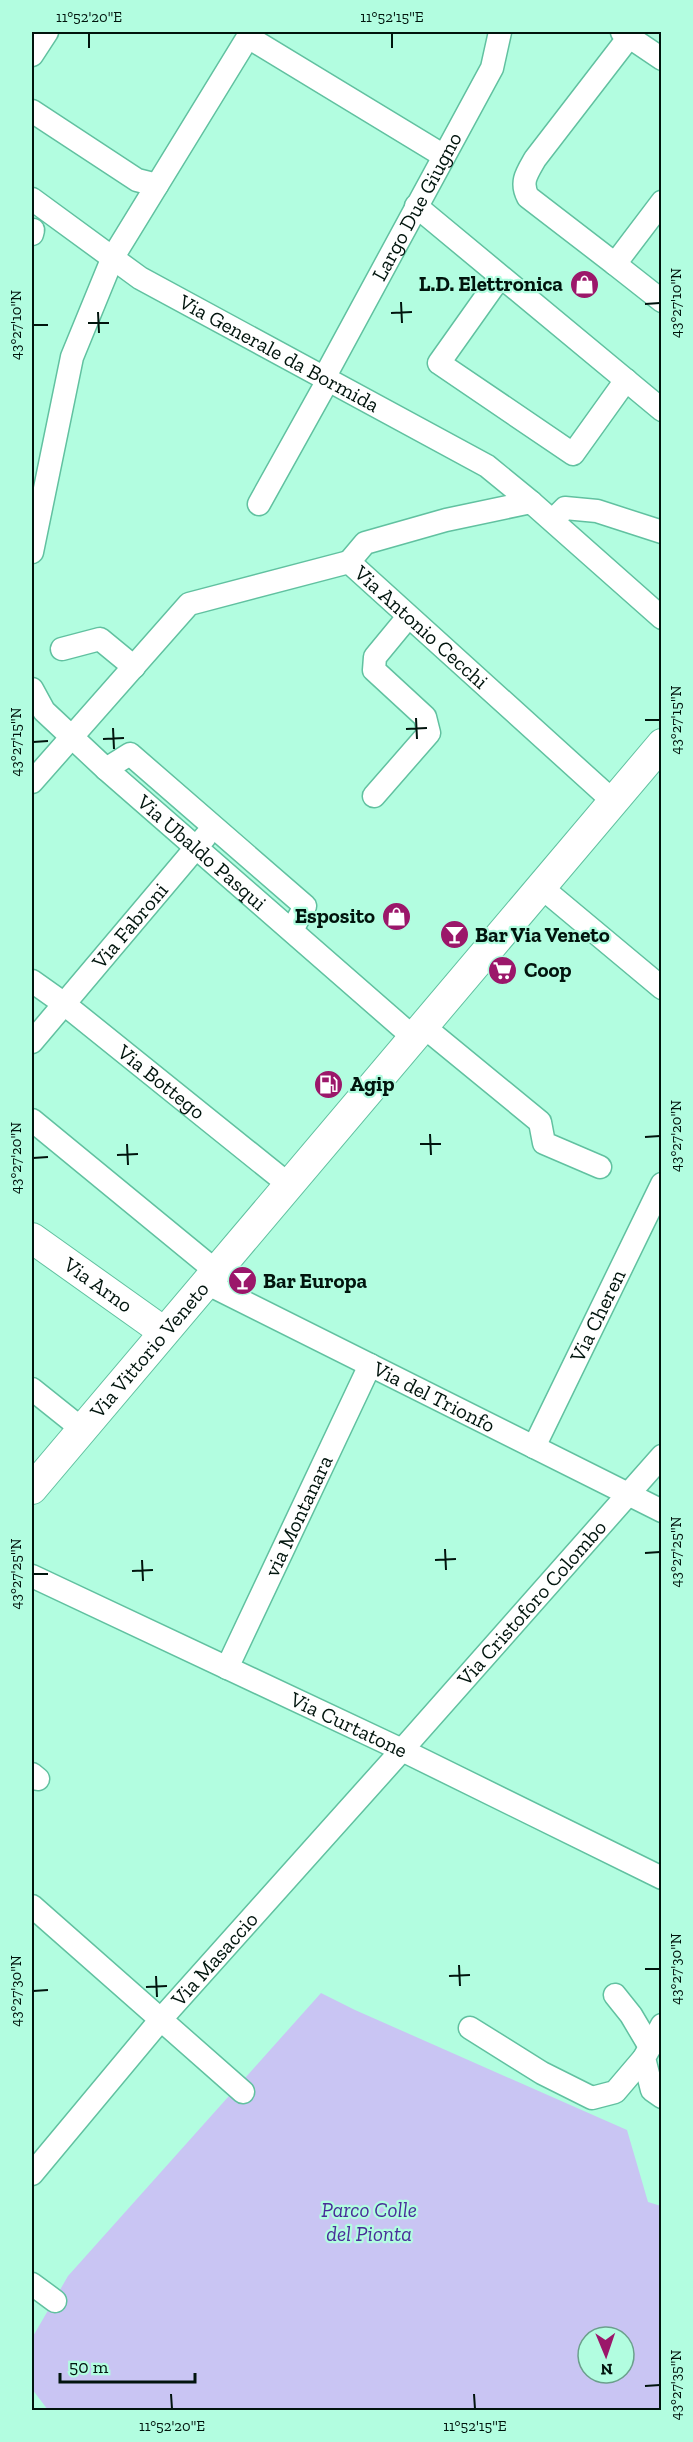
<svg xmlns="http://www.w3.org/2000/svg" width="693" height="2442" viewBox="0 0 693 2442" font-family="'Zilla Slab',serif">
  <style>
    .green { fill: #c9c5f3; fill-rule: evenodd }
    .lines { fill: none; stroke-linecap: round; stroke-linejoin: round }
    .minor-casing { stroke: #61c1a0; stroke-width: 25 }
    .major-casing { stroke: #61c1a0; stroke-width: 32 }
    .minor { stroke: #fff; stroke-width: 22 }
    .major { stroke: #fff; stroke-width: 30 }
    .ticks { fill: none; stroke: #01140d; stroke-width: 2 }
    .labels { text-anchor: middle; stroke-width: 4.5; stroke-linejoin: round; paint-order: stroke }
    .street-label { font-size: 21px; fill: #01140d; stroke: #b2fde0 }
    .poi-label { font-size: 21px; font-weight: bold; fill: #01140d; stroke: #b2fde0; text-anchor: start }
    .park-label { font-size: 21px; font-style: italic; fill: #492d98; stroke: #b2fde0 }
    .neatline { fill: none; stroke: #01140d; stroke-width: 2 }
    .ticks-label { font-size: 15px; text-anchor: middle; fill: #01140d }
  </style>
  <rect width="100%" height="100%" fill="#b2fde0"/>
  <path class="green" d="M 321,1993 L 355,2010 L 627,2130 L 648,2202 L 661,2206 L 661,2410 L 48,2410 L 32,2389 L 32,2338 L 68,2276 ZM 588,2337 L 624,2337 L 624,2373 L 588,2373 Z"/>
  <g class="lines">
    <defs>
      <g id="minor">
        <path d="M 622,32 L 662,59"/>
        <path d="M 248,37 L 444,156"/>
        <path d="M 32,55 L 47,32"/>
        <path d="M 32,111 L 137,180 L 157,185"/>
        <path id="s1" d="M 32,199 L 140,278 L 487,466 L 531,502"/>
        <path d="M 662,202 L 615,264 L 662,301"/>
        <path d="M 416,206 L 662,410"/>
        <path d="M 32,234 L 33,230"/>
        <path d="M 615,264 L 528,197 C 520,182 527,173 535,159 L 629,37"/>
        <path d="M 500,277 L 439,363 L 573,454 L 626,380"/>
        <path id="s2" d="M 324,378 L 492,68 L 500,32"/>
        <path d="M 259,504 L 328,380"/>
        <path d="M 553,520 L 565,508 L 597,511 L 662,532"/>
        <path d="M 32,552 L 72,357 L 113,257 L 251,32"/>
        <path d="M 349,562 L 365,543 L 446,520 L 531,502 L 662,618"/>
        <path d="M 62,649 L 100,639 L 134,667"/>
        <path id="s3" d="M 32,689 L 44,711 L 106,769 L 413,1037"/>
        <path d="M 106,769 L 130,754 L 305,906 L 292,930"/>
        <path id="s4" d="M 32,782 L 189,604 L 349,562 L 613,801"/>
        <path d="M 374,796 L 429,733 L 425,717 L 374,670 L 375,657 L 408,617"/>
        <path d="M 541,887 L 662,988"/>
        <path id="s5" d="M 32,981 L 63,1003 L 288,1184"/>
        <path d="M 423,1026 L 540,1122 L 544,1143 L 600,1167"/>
        <path id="s6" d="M 32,1042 L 205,837"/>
        <path d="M 32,1120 L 217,1272"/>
        <path id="s7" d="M 206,1283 L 662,1511"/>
        <path d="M 32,1389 L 82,1429"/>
        <path id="s8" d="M 534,1447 L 662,1184"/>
        <path id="s9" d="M 32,1576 L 402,1750 L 662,1878"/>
        <path id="s10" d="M 227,1668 L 370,1365"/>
        <path d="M 32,1774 L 38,1779"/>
        <path d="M 32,1906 L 243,2092"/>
        <path d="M 615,1995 L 631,2015 L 650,2047"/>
        <path d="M 662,2025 L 644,2058 L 652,2090 L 662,2097"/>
        <path d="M 470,2028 L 542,2073 L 592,2098 L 615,2092 L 644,2058"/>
        <path id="s11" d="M 32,2174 L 162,2018 L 402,1750 L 662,1456"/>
        <path d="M 32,2284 L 55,2301"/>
      </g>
      <g id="major">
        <path id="s12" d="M 32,1238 L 164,1332"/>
        <path id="s13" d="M 32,1489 L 662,744"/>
      </g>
    </defs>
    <use href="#minor" class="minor-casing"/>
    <use href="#major" class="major-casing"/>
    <use href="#minor" class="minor"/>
    <use href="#major" class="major"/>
  </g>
  <path class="ticks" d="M 89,33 L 89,48M 392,33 L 392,48M 401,302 L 402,323M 645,304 L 660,303M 98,312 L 99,333M 391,313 L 412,312M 88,323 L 109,323M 33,325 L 48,325M 416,718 L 417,739M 645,720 L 660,720M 113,728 L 114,749M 406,729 L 427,728M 103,739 L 124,738M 33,742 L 48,741M 430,1134 L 431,1155M 645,1137 L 660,1136M 127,1144 L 128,1165M 420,1144 L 441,1144M 117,1155 L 138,1154M 33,1158 L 48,1157M 445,1549 L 446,1570M 645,1553 L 660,1552M 142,1560 L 143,1581M 435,1560 L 456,1559M 132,1571 L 153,1570M 33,1574 L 48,1574M 459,1965 L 460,1986M 645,1969 L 660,1969M 156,1976 L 157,1997M 449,1976 L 470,1975M 146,1987 L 167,1986M 33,1991 L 48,1990M 645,2386 L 660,2385M 171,2394 L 172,2409M 474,2394 L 475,2409"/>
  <defs>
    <symbol id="shop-disc" viewBox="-11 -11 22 22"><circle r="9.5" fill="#9b176a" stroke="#b2fde0"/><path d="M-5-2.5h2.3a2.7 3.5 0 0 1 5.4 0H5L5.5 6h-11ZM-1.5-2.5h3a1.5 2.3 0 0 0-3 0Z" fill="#fff"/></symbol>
    <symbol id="bar-disc" viewBox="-11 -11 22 22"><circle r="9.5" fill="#9b176a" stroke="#b2fde0"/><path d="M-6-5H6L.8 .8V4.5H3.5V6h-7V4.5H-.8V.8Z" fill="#fff"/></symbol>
    <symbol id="supermarket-disc" viewBox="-11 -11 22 22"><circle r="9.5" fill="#9b176a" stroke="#b2fde0"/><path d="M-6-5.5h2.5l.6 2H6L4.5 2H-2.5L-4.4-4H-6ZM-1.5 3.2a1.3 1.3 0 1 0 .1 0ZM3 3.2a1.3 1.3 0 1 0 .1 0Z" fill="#fff"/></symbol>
    <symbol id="fuel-disc" viewBox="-11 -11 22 22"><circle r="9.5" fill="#9b176a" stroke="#b2fde0"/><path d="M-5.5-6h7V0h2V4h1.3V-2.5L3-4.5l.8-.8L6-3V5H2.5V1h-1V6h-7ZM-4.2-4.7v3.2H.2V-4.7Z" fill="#fff"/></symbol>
  </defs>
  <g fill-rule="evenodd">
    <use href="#shop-disc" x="568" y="268" width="33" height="33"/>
    <use href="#shop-disc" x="380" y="900" width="33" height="33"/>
    <use href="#bar-disc" x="438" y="918" width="33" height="33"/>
    <use href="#supermarket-disc" x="486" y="954" width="33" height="33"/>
    <use href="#fuel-disc" x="312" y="1068" width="33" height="33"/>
    <use href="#bar-disc" x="226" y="1264" width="33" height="33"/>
  </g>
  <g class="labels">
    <g class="street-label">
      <text dy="7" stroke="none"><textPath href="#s2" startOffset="195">Largo Due Giugno</textPath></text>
      <text dy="7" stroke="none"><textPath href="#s1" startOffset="292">Via Generale da Bormida</textPath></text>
      <text dy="7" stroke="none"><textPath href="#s4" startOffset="500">Via Antonio Cecchi</textPath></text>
      <text dy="7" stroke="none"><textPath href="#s3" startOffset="237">Via Ubaldo Pasqui</textPath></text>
      <text dy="7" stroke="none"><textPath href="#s6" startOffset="152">Via Fabroni</textPath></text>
      <text dy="7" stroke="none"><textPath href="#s5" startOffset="164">Via Bottego</textPath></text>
      <text dy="7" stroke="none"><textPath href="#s12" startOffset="81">Via Arno</textPath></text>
      <text dy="7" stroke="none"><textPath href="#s8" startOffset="146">Via Cheren</textPath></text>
      <text dy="7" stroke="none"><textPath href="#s13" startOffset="182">Via Vittorio Veneto</textPath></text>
      <text dy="7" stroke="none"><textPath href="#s7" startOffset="255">Via del Trionfo</textPath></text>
      <text dy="7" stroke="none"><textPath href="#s10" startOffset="168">via Montanara</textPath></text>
      <text dy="7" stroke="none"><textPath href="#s11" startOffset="759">Via Cristoforo Colombo</textPath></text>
      <text dy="7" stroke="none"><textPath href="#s9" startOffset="350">Via Curtatone</textPath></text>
      <text dy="7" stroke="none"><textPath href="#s11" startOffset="282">Via Masaccio</textPath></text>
    </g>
    <g class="poi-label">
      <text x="563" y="291" text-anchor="end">L.D. Elettronica</text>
      <text x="375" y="923" text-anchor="end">Esposito</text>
      <text x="475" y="942">Bar Via Veneto</text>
      <text x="524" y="977">Coop</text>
      <text x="350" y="1091">Agip</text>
      <text x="263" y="1288">Bar Europa</text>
    </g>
    <g class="park-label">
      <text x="369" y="2217">Parco Colle<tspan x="369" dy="24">del Pionta</tspan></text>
    </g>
  </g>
  <rect width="693" height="2442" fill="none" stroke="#b2fde0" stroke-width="66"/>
  <g transform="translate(606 2355) rotate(178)"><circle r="28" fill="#b2fde0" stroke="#6ba08c" stroke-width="1.5"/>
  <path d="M0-4.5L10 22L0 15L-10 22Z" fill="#9b176a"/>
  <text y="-9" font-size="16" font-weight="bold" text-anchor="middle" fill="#01140d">N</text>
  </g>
  <path d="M60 2373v9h135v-9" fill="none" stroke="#01140d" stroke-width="3"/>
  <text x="69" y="2373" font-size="18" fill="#01140d" stroke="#b2fde0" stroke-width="4.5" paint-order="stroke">50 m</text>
  <rect x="33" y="33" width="627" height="2376" class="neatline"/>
  <g class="ticks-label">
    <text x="89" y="22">11°52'20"E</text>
    <text x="392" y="22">11°52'15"E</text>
    <text transform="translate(676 303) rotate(-90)" y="5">43°27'10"N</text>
    <text transform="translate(16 325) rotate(-90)" y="5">43°27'10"N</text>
    <text transform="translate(676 720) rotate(-90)" y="5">43°27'15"N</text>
    <text transform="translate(16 742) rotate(-90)" y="5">43°27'15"N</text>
    <text transform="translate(676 1136) rotate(-90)" y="5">43°27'20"N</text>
    <text transform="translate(16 1158) rotate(-90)" y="5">43°27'20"N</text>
    <text transform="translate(676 1552) rotate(-90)" y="5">43°27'25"N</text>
    <text transform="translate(16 1574) rotate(-90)" y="5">43°27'25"N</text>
    <text transform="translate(676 1969) rotate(-90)" y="5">43°27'30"N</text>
    <text transform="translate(16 1991) rotate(-90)" y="5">43°27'30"N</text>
    <text transform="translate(676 2385) rotate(-90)" y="5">43°27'35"N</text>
    <text x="172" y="2431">11°52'20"E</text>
    <text x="475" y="2431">11°52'15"E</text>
  </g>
</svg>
